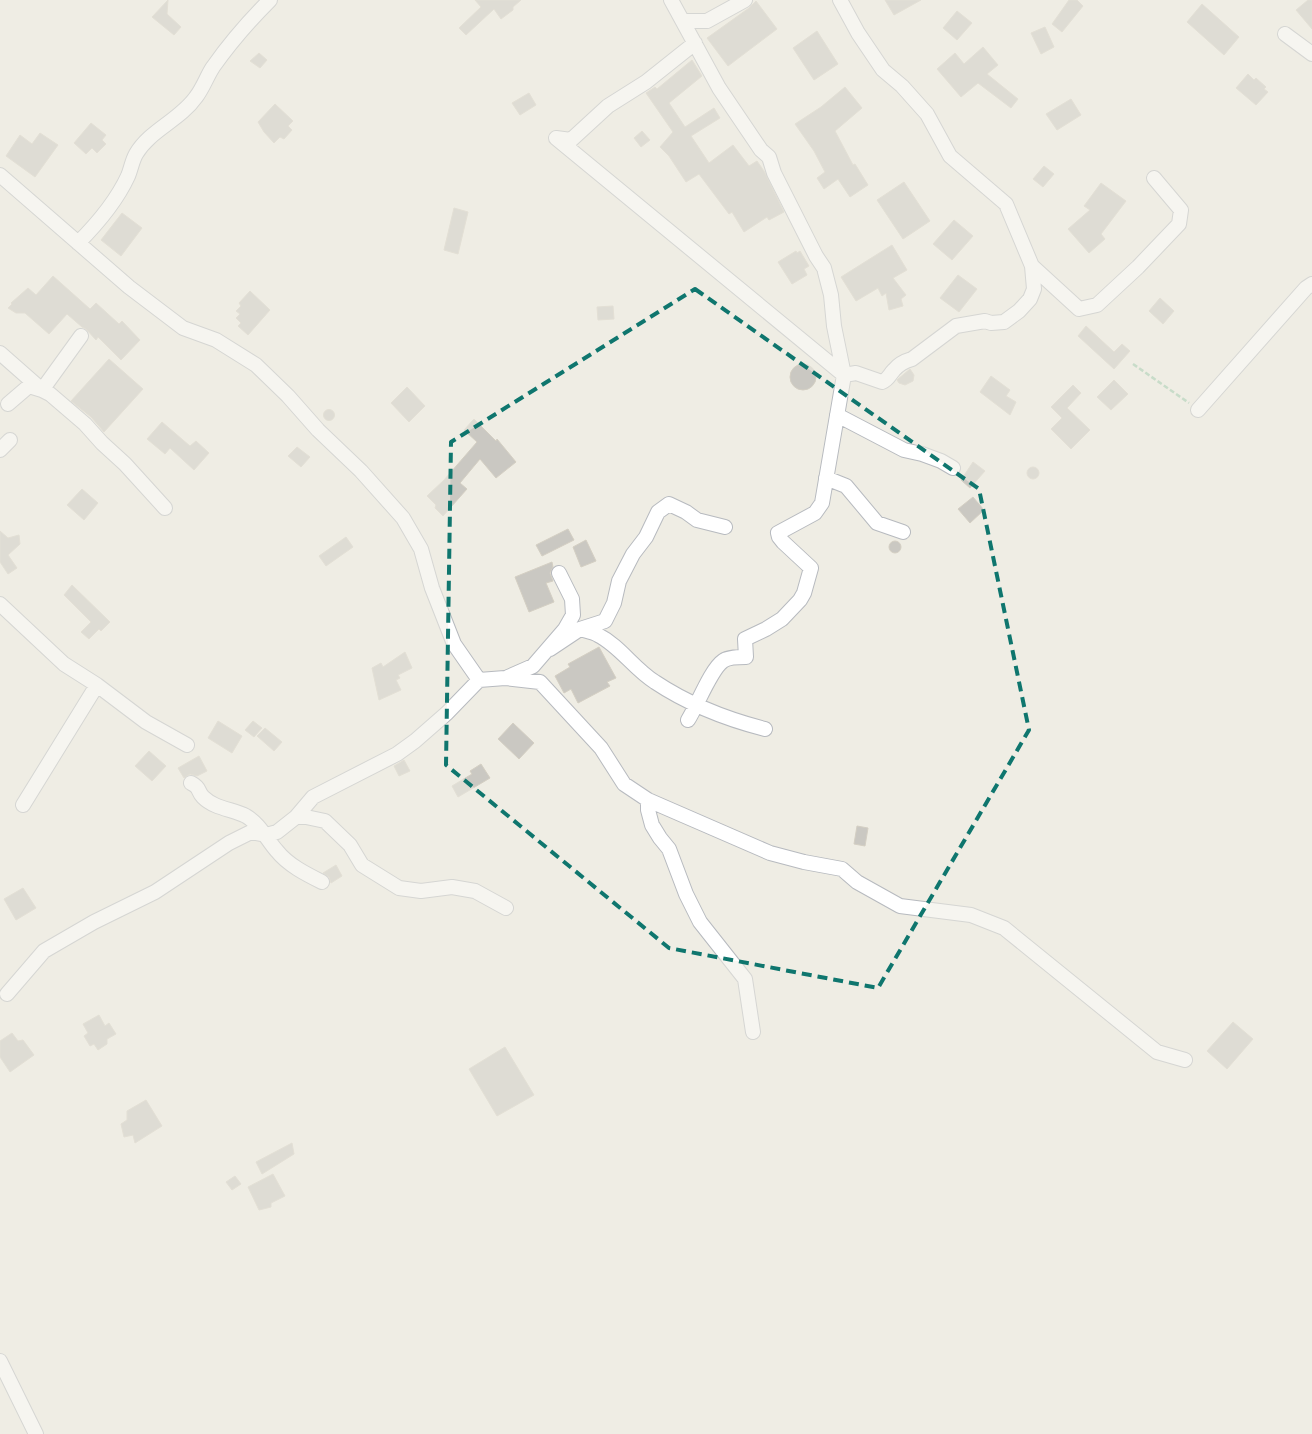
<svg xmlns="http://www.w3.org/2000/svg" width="1312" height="1434" viewBox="0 0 1312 1434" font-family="'PT Sans Narrow',sans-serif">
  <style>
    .building { fill: #cac8c2; stroke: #d4cfc3 }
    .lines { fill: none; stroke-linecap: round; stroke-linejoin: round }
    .minor-casing { stroke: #b7babf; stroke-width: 16 }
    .path { stroke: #9ac8a9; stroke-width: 2.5; stroke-dasharray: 5 2.5; stroke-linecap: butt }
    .minor { stroke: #fff; stroke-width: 14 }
    .marked { fill: none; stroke: #0f766e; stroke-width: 4; stroke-dasharray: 10 6; stroke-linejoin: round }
  </style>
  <rect width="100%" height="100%" fill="#efede4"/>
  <path class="building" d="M 168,0 L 167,14 L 181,27 L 174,35 L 152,17 Z
    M 475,0 L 521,0 L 513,7 L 513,10 L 501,19 L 494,9 L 466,35 L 459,28 L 481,7 Z
    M 885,0 L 921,0 L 894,15 Z
    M 1069,0 L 1077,0 L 1083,6 L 1062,32 L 1052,24 Z
    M 1308,0 L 1312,0 L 1312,29 L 1296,10 Z
    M 756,1 L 777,29 L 728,66 L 707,38 L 749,8 Z
    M 1202,4 L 1239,37 L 1224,55 L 1187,22 Z
    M 957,11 L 972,23 L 957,40 L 943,28 Z
    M 1045,27 L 1054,47 L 1041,54 L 1031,33 Z
    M 817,31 L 838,64 L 814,80 L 793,48 Z
    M 983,47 L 998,65 L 987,74 L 1018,99 L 1011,108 L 978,83 L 961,97 L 937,69 L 955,53 L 964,64 Z
    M 259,53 L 267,60 L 260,68 L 250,61 Z
    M 692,60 L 702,76 L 669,103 L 685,127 L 714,108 L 720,118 L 691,136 L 709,163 L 733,145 L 749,166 L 757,161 L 764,171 L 784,212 L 769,220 L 767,217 L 744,232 L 732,212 L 729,214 L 699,174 L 686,182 L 669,156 L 660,147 L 673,132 L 646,93 L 655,87 L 657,89 Z
    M 1248,74 L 1254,80 L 1256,78 L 1266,87 L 1264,89 L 1268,92 L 1256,105 L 1236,88 Z
    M 845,87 L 862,108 L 835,131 L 853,165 L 855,164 L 868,185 L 850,197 L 838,179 L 824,189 L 817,178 L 825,172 L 814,151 L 795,124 L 821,107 Z
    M 529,93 L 536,105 L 520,115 L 512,103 Z
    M 1071,99 L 1081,115 L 1057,130 L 1046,114 Z
    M 275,104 L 293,121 L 288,126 L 292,130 L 284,139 L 280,137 L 274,143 L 264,132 L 258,122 Z
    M 91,123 L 106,135 L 102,140 L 106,144 L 97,153 L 92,148 L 86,154 L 74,143 Z
    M 642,131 L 650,140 L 641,147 L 634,138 Z
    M 40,133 L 58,145 L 35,177 L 6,156 L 20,135 L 32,144 Z
    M 1044,166 L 1054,174 L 1043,187 L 1033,179 Z
    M 904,182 L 930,221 L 903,239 L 877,200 Z
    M 1101,183 L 1126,201 L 1101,234 L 1105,239 L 1089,253 L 1068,229 L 1090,210 L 1084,206 Z
    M 454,208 L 468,212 L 458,254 L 444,250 Z
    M 122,213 L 142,228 L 121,256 L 101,240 Z
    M 954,220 L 973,236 L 952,260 L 933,244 Z
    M 892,245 L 907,270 L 893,278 L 906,295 L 901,299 L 903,306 L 889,310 L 886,293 L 882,296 L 878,288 L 856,301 L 841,277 Z
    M 796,251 L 797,253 L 800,251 L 809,266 L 804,269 L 807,275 L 792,284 L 778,262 Z
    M 958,275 L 977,289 L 959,312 L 940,298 Z
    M 53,276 L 90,309 L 96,303 L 119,324 L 122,321 L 140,340 L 121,360 L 98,337 L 96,340 L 86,329 L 82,327 L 67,314 L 49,334 L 25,313 L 16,313 L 8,308 L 12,304 L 11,303 L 28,288 L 36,295 Z
    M 250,291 L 270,310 L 248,335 L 238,326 L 241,323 L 236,318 L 240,314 L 236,311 L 241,306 L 239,303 Z
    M 1160,298 L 1174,311 L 1163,324 L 1149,311 Z
    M 613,306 L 614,319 L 598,320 L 597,307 Z
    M 1086,326 L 1114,352 L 1122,344 L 1130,351 L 1114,369 L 1078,336 Z
    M 109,359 L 143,389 L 104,432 L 91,417 L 71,401 Z
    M790 377a13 13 0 1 1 26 0a13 13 0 1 1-26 0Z
    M 910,369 L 914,375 L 913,381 L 905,385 L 899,383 L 897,380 L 898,379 Z
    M 991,376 L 1010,390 L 1006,396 L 1016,402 L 1010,415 L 980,392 Z
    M 1114,380 L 1128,394 L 1111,410 L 1097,397 Z
    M 1073,385 L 1081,393 L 1067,408 L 1090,430 L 1071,449 L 1051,429 L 1062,418 L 1051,407 Z
    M 407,387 L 425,406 L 409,422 L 391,403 Z
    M323.5 415a5.5 5.5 0 1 1 11 0a5.5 5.5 0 1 1-11 0Z
    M 474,419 L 496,441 L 497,439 L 516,462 L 496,478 L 480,459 L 460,483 L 467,489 L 443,516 L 435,508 L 436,505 L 427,496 L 444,480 L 477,442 L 464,430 Z
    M 162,422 L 190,446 L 196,441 L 209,453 L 194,470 L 170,448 L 165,454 L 147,439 Z
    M 297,447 L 310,457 L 301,467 L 288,456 Z
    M 973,462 L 985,471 L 970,488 L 961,480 Z
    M1027 473a6 6 0 1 1 12 0a6 6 0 1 1-12 0Z
    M 82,489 L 98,503 L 84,520 L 67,505 Z
    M 973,497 L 984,510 L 970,523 L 958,509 Z
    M 568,529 L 574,540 L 542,556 L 536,545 Z
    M 0,531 L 8,538 L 19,535 L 20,544 L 8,555 L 17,568 L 8,574 L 0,562 Z
    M 346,537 L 353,547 L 326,566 L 319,556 Z
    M 586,540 L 596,561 L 581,567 L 573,547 Z
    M889 547a6 6 0 1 1 12 0a6 6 0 1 1-12 0Z
    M 552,562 L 553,567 L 550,573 L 553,581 L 546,583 L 554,602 L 529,612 L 515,577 Z
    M 72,585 L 110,622 L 101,631 L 99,629 L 89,639 L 81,632 L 91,622 L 64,595 Z
    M 599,647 L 616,678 L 607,682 L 610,686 L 578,703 L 571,689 L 564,693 L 555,676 L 570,667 L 568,664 Z
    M 405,652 L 412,668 L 398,675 L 400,678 L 396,680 L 401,690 L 379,700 L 372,668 L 381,663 L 383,667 Z
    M 218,721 L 242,736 L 232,753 L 208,738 Z
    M 253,721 L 262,728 L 254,737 L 245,730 Z
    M 513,723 L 534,743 L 519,759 L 498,739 Z
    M 265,728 L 282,742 L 274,751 L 257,736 Z
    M 149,751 L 166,766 L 152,781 L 135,766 Z
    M 199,756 L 207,771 L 197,776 L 190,774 L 184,778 L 178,768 Z
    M 404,760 L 410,771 L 399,776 L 394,766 Z
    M 481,764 L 490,778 L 458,797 L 452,786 L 472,774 L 470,771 Z
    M 857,826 L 868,828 L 865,846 L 854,844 Z
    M 336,865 L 342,876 L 331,883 L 329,877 L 323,873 Z
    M 23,888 L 36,908 L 16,920 L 4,899 Z
    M 99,1015 L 105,1026 L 109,1023 L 116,1034 L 107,1039 L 107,1044 L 98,1050 L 94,1044 L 90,1046 L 84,1036 L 88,1033 L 83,1024 Z
    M 1233,1022 L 1253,1039 L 1227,1069 L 1207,1051 Z
    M 12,1033 L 18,1041 L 23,1040 L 34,1055 L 10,1072 L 0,1057 L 0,1041 Z
    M 505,1047 L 534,1095 L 497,1116 L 469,1069 Z
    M 146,1100 L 162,1126 L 135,1143 L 133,1135 L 124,1137 L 121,1124 L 127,1120 L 127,1111 Z
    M 292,1143 L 294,1154 L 262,1174 L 256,1162 Z
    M 273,1174 L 285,1196 L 271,1203 L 271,1207 L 259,1210 L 248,1187 Z
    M 235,1176 L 241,1184 L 232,1190 L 226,1182 Z"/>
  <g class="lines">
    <defs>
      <path id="minor" d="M 671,0 L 719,88 L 761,150 L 769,157 L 774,173 L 816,256 L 824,268 L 831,295 L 834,326 L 844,375 L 822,503 L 815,513 L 778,533 L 779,537 L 783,542 L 811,568 L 804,593 L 800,600 L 782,619 L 766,629 L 745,639 L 746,657 C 739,657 728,657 723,661 C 711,669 697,706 688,720
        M 840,0 L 858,33 L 883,70 L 902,86 L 927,114 L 950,156 L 1006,204 L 1032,266 L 1079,309 L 1097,305 L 1138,267 L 1179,224 L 1181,210 L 1154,178
        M 683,21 L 707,21 L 745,0
        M 1285,34 L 1312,54
        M 695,43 L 646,82 L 608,106 L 571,140 L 556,138 L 844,375 L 856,373 L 882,382 C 889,379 889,375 894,370 C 898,365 905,361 912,359 L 956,326 L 985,321 L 991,323 L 1004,322 L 1019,311 L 1030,299 L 1034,289 L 1032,266
        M 0,175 L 129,287 L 183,328 L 216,340 L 256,365 L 288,396 L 318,430 L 361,471 L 403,518 L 421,549 L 432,588 L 454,644 L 479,680 L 505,678 L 540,682 L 601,748 L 624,784 L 648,800 L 770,853 L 804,862 L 842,869 L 857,882 L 900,906 L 971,915 L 1004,928 L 1157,1052 L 1185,1060
        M 78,243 C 98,223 116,202 128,176 C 131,169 132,161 136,154 C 150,130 180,120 196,97 C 203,88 207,76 213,67 C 230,43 250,20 270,0
        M 0,353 L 42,390 L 50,394 L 85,424 L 102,443 L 125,464 L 165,508
        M 8,404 L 29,386 L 42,390 L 81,336
        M 1198,410 L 1306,288 L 1312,284
        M 837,415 L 904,450 L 922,454 L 941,461 L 953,468
        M 0,450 L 10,440
        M 826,478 L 846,486 L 877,523 L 903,532
        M 0,604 L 64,664 L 97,685 L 146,722 L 187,745
        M 580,629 L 605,621 L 614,603 L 619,581 L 633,554 L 646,537 L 658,512 L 669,504 L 686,512 L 697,520 L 725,527
        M 550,649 L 580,629 C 586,631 593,632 598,635 C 620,646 634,669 655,682 C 688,704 726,719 765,729
        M 508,677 L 533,666 L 565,629 L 573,615 L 572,599 L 559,573
        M 191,783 C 201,788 197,791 203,797 C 215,809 233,809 246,816 C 260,824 267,840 277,851 C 288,865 306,874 322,882
        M 648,800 L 648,810 L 652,825 L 660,838 L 669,849 L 686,894 L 700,922 L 745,979 L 753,1032
        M 23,805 L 97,685
        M 296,817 L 306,817 L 325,821 L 350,845 L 362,865 L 399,888 L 421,891 L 452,887 L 475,891 L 506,908
        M 7,994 L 44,951 L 94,922 L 155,892 L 229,843 L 251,832 L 266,835 L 277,832 L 296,817 L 313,797 L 397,754 L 415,741 L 447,713 L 479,680
        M 0,1361 L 36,1434"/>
    </defs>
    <use href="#minor" class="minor-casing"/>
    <path class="path" d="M 1133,364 L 1189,403"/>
    <use href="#minor" class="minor"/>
  </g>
  <path d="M0 0H1312V1434H0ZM 695,289 L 979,489 L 1029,730 L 878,988 L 669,948 L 446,765 L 451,442 Z" fill="#efede4" fill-opacity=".55" fill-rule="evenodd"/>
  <path class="marked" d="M 695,289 L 979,489 L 1029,730 L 878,988 L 669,948 L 446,765 L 451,442 Z"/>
</svg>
